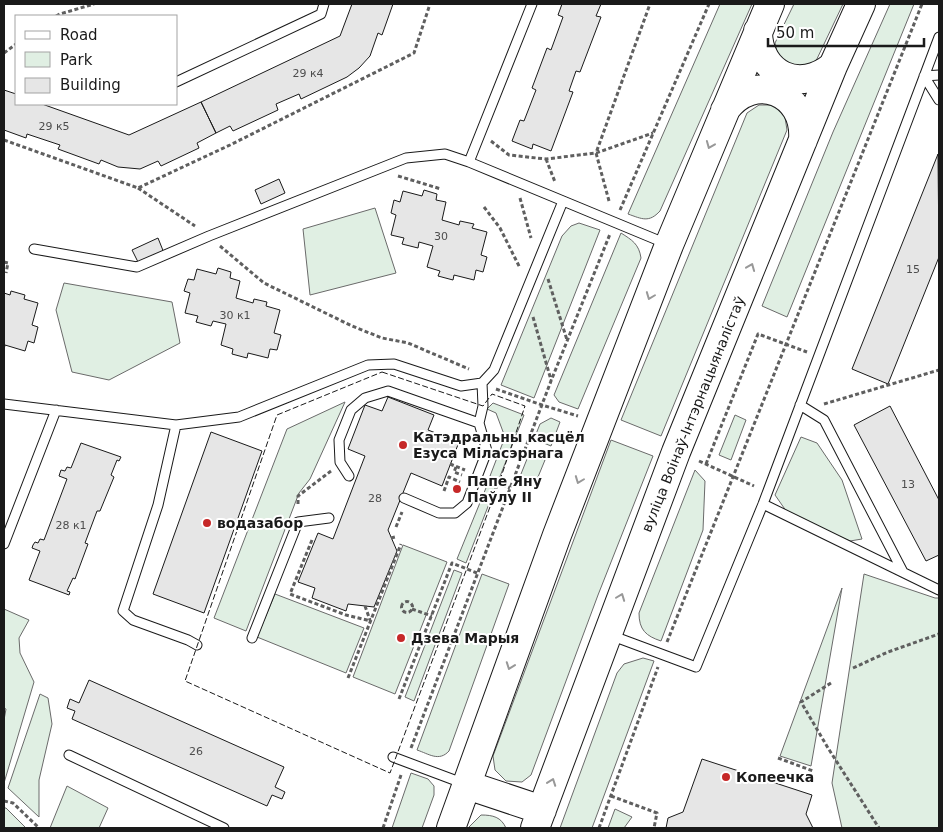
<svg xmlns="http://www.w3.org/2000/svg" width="943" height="832" viewBox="0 0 943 832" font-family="'DejaVu Sans',sans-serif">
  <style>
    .green { fill: #e0efe3; stroke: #6a6a6a }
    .building { fill: #e6e6e6; stroke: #1a1a1a }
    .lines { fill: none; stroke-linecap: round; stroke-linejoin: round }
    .lane-casing { stroke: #1a1a1a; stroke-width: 11 }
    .primary-casing { stroke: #1a1a1a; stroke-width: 30 }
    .path { stroke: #5f5f5f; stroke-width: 3; stroke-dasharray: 4 2.5; stroke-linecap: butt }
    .lane { stroke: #fff; stroke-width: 9 }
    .primary { stroke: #fff; stroke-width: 28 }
    .fence { stroke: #1a1a1a; stroke-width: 1; stroke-dasharray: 6 2.5; stroke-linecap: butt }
    .oneway { stroke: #989898 }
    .poi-dot { fill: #c62828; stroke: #fff; stroke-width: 2 }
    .labels { text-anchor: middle; stroke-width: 4; stroke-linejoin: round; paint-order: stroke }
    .number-label { font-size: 11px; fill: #4d4d4d }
    .street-label { font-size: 14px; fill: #1a1a1a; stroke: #fff }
    .poi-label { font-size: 14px; font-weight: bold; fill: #1a1a1a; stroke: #fff; text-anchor: start }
  </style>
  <rect width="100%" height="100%" fill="#fff"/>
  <path class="green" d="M 720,4 L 752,4 L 660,211 C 649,223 642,219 628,214 Z
    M 794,4 L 843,4 L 815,63 L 804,72 L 779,60 L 775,43 Z
    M 890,4 L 914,4 L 787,317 L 762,306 L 833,132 Z
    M 759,105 L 773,105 L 784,111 L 787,130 L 661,436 L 621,420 L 747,113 Z
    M 375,208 L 396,273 L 310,295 L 303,229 Z
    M 579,223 L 600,230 L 534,398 L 501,385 L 562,236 L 571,226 Z
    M 621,233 C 632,240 639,244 641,258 L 578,409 L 559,402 L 554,395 Z
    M 64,283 L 172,302 L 180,343 L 109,380 L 72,372 L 56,310 Z
    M 345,402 L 310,479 L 299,493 L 246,631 L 214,618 L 287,429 Z
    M 493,403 L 524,415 L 499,479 L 490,476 L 505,437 L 496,413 L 487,409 Z
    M 735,415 L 746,420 L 731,460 L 719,455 Z
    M 551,418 L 560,422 L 551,446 L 534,439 L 540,424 Z
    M 801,437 L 817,443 L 842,480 L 862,539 L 850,541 L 789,515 L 775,495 Z
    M 611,440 L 653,456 L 598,595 L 531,775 L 522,782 L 506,781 L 495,770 L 493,756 Z
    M 529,454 L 545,460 L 538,477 L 527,483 L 519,479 Z
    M 695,470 L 705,481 L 703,530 L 661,641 C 646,636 639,630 639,613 Z
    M 488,483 L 496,486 L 466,563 L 457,559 Z
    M 403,545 L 447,562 L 395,694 L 353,677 Z
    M 454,570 L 462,573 L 414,701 L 405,697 Z
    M 482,574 L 509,584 L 449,751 C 439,762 429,754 417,750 Z
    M 864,574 L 935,598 L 939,598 L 939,828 L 842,828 L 832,783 Z
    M 842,588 L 811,766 L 780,756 Z
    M 275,594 L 364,628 L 346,673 L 257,637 Z
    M 4,609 L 29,620 L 19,638 L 20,653 L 34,682 L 4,783 L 4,720 L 6,709 L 4,708 Z
    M 643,658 L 654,661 L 592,828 L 560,828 L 617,673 L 624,664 Z
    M 40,694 L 48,698 L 52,724 L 39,780 L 39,817 L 8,788 Z
    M 411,773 L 428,779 L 434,786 L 434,795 L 422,828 L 392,828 Z
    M 67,786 L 108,808 L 99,828 L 50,828 Z
    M 4,808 L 6,808 L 26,828 L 4,828 Z
    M 615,809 L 632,817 L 624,828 L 608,828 Z
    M 481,815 C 493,815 501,817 506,828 L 468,828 Z"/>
  <path class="building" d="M 352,4 L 393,4 L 382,35 L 378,33 L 370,56 L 359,68 L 347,77 L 301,99 L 299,94 L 276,104 L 278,110 L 233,131 L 230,126 L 216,133 L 201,102 L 340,36 Z
    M 562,4 L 601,4 L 596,16 L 601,17 L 580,72 L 576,71 L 569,91 L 573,92 L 551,151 L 533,144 L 532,149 L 512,141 L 520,120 L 524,121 L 536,90 L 532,88 L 547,48 L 551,50 L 563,17 L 558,15 Z
    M 4,90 L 16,94 L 16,104 L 42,104 L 129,135 L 201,102 L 216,133 L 197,143 L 199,148 L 161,166 L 158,161 L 140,169 L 118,167 L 101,160 L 99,164 L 58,149 L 60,145 L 27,134 L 26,138 L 4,130 Z
    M 938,154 L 939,257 L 888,384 L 852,369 Z
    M 279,179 L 285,193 L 261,204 L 255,190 Z
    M 424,190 L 437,194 L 436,200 L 446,202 L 442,220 L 459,225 L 460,221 L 474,224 L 472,228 L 487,232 L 481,255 L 487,257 L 483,272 L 476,270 L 474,280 L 454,275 L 453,280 L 438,276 L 440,271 L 427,267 L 433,246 L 419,242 L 418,248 L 402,244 L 404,238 L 391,235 L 396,215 L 391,213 L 394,200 L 400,202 L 403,191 L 422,196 Z
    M 158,238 L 164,253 L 139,264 L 132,250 Z
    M 218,268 L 231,272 L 230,278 L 240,281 L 236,298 L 253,303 L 254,299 L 267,302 L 266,306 L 280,310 L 274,333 L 281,335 L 277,350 L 270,349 L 268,358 L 248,353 L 247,358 L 232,354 L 233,349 L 221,345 L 226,324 L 213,321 L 211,326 L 196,322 L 198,316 L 185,313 L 190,293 L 184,291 L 188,279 L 194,280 L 197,269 L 216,274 Z
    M 11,291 L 25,295 L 24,299 L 38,303 L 32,325 L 38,327 L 34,343 L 28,341 L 25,351 L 5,345 L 4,350 L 4,293 L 10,295 Z
    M 388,397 L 434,415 L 428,430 L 459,442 L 442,486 L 411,473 L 388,530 L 397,551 L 374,607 L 348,604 L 346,611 L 312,598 L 315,588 L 298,582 L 318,533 L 333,539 L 365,456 L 348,449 L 365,405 L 382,411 Z
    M 890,406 L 939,500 L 939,555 L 926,561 L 854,425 Z
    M 211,432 L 262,451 L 204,613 L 153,594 Z
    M 81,443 L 121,457 L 119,461 L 117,460 L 111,475 L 114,477 L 100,511 L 97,511 L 85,543 L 88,544 L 75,579 L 73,578 L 67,591 L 70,592 L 69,595 L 29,580 L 40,551 L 32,548 L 33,545 L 35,542 L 38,543 L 40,539 L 44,540 L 67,479 L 59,476 L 61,470 L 65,471 L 67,467 L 71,468 Z
    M 89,680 L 284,767 L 275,787 L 285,792 L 282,799 L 272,795 L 267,806 L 72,719 L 75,711 L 67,708 L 70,699 L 79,703 Z
    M 702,759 L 812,795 L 806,814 L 813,828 L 666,828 L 668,818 L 683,812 Z"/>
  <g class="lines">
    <defs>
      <path id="lane" d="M 939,75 L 924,76 L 939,100
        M 176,82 L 321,14 L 324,4
        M 469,162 L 532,4
        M 34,249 L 137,267 L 209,236 L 406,158 L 445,154 L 469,162 L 667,244
        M 4,404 L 176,425 L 239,417 L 368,365 L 394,364 L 461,386 L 482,383 L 494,370 L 563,201
        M 800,405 L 824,420 L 903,572
        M 176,425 L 158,505 L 123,611 L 133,620 L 188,640 L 197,645
        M 349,476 L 340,462 L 339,440 L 351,410 L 365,398 L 388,391 L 479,423
        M 404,498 L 439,513 L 455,513 L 467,503 L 487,451 L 479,423 L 483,406 L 482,383
        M 763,504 L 939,590
        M 4,544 L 56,410
        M 610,635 L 696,667 L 763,504 L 939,37
        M 252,638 L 298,522 L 329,518
        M 69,755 L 224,828
        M 393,757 L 465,784"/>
      <path id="primary" d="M 758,31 C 758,75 800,94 833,66
        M 725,110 C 754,70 807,92 803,140
        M 467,785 L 542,810
        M 451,828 L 557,535 L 669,245 L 770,4
        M 535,828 L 676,452 L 833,66 L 861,4"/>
    </defs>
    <use href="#lane" class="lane-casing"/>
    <use href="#primary" class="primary-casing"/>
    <path class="path" d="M 56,16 L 60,14 L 94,4
      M 4,53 L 16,44
      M 4,140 L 138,188 L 230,145 L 414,53 L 430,4
      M 491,141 L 509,155 L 546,159 L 596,153 L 653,133
      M 546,159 L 555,182
      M 398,176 L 441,189
      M 138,188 L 195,226
      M 520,198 L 531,238
      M 609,201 L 596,153 L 650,4
      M 484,207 L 500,228 L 520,268
      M 620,210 L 709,4
      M 220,246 L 264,283 L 352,326 L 382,338 L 408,343 L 469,369
      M 4,262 L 8,263 L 6,273
      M 548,279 L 567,340
      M 533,317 L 551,380
      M 496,389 L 542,405 L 578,416
      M 824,404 L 939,370
      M 699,461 L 754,486
      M 450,464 L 465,470
      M 706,464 L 758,334 L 807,352
      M 456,467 L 454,472 L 462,475
      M 490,480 L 510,488
      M 444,491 L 449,477 L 460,482
      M 298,504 L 298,496 L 331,471
      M 396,527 L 402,512
      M 391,538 L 395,537
      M 312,540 L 290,594 L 346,615 L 371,621
      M401.5 607a5.5 5.5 0 1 1 11 0a5.5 5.5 0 1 1-11 0Z
      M 365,606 L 370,620
      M 412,609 L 432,616
      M 667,642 L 922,4
      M 853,668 L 888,652 L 939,634
      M 348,678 L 401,544
      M 831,683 L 801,702 L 828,748 L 879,828
      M 399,699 L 452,563 L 477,573
      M 411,748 L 551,381 L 610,234
      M 778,758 L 813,771
      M 611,796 L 657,813 L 654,828
      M 4,801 L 13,803 L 39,828
      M 383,828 L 401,775
      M 599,828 L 658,667"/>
    <use href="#lane" class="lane"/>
    <use href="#primary" class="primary"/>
    <path class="fence" d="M 382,372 L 483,406 L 492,394 L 525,406 L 499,483 L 390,773 L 185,681 L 277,415 Z"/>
  </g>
  <defs><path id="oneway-chevron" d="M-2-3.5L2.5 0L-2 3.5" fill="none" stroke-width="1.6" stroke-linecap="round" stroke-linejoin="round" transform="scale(1.25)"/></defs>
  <g class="oneway">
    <use href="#oneway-chevron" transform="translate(710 145) rotate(112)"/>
    <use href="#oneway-chevron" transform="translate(751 267) rotate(-68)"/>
    <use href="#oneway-chevron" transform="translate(650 296) rotate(111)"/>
    <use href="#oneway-chevron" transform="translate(579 480) rotate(111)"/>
    <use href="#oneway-chevron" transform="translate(621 597) rotate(-69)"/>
    <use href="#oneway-chevron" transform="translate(510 666) rotate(110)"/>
    <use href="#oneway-chevron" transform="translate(552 782) rotate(-70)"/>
  </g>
  <g class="poi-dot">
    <circle cx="403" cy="445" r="5"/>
    <circle cx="457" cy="489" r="5"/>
    <circle cx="207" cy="523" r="5"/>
    <circle cx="401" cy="638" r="5"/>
    <circle cx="726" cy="777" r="5"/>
  </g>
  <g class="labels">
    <g class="number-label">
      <text x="308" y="77">29 к4</text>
      <text x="54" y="130">29 к5</text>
      <text x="441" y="240">30</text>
      <text x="913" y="273">15</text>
      <text x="235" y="319">30 к1</text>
      <text x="908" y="488">13</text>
      <text x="375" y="502">28</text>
      <text x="71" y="529">28 к1</text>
      <text x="196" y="755">26</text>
    </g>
    <g class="street-label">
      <text transform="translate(693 414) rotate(-68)" y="5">вуліца Воінаў-Інтэрнацыяналістаў</text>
    </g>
    <g class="poi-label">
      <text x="413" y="442">Катэдральны касцёл<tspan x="413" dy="16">Езуса Міласэрнага</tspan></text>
      <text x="467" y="486">Папе Яну<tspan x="467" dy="16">Паўлу II</tspan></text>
      <text x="217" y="528">водазабор</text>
      <text x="411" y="643">Дзева Марыя</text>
      <text x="736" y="782">Копеечка</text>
    </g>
  </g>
  <rect width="943" height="832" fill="none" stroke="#1a1a1a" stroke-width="10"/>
  <rect x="15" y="15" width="162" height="90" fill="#ffffff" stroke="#a3a3a3"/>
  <rect x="25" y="31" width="25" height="8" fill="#ffffff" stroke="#a3a3a3"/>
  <text x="60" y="40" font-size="15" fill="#1a1a1a">Road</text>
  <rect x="25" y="52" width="25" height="15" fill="#e0efe3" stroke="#a3a3a3"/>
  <text x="60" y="65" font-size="15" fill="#1a1a1a">Park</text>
  <rect x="25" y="78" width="25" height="15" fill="#e6e6e6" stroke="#a3a3a3"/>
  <text x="60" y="90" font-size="15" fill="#1a1a1a">Building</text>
  <path d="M768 38v8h156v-8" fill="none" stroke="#1a1a1a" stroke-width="2.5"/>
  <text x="776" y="38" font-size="15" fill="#1a1a1a" stroke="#ffffff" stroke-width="4" paint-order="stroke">50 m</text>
</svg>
